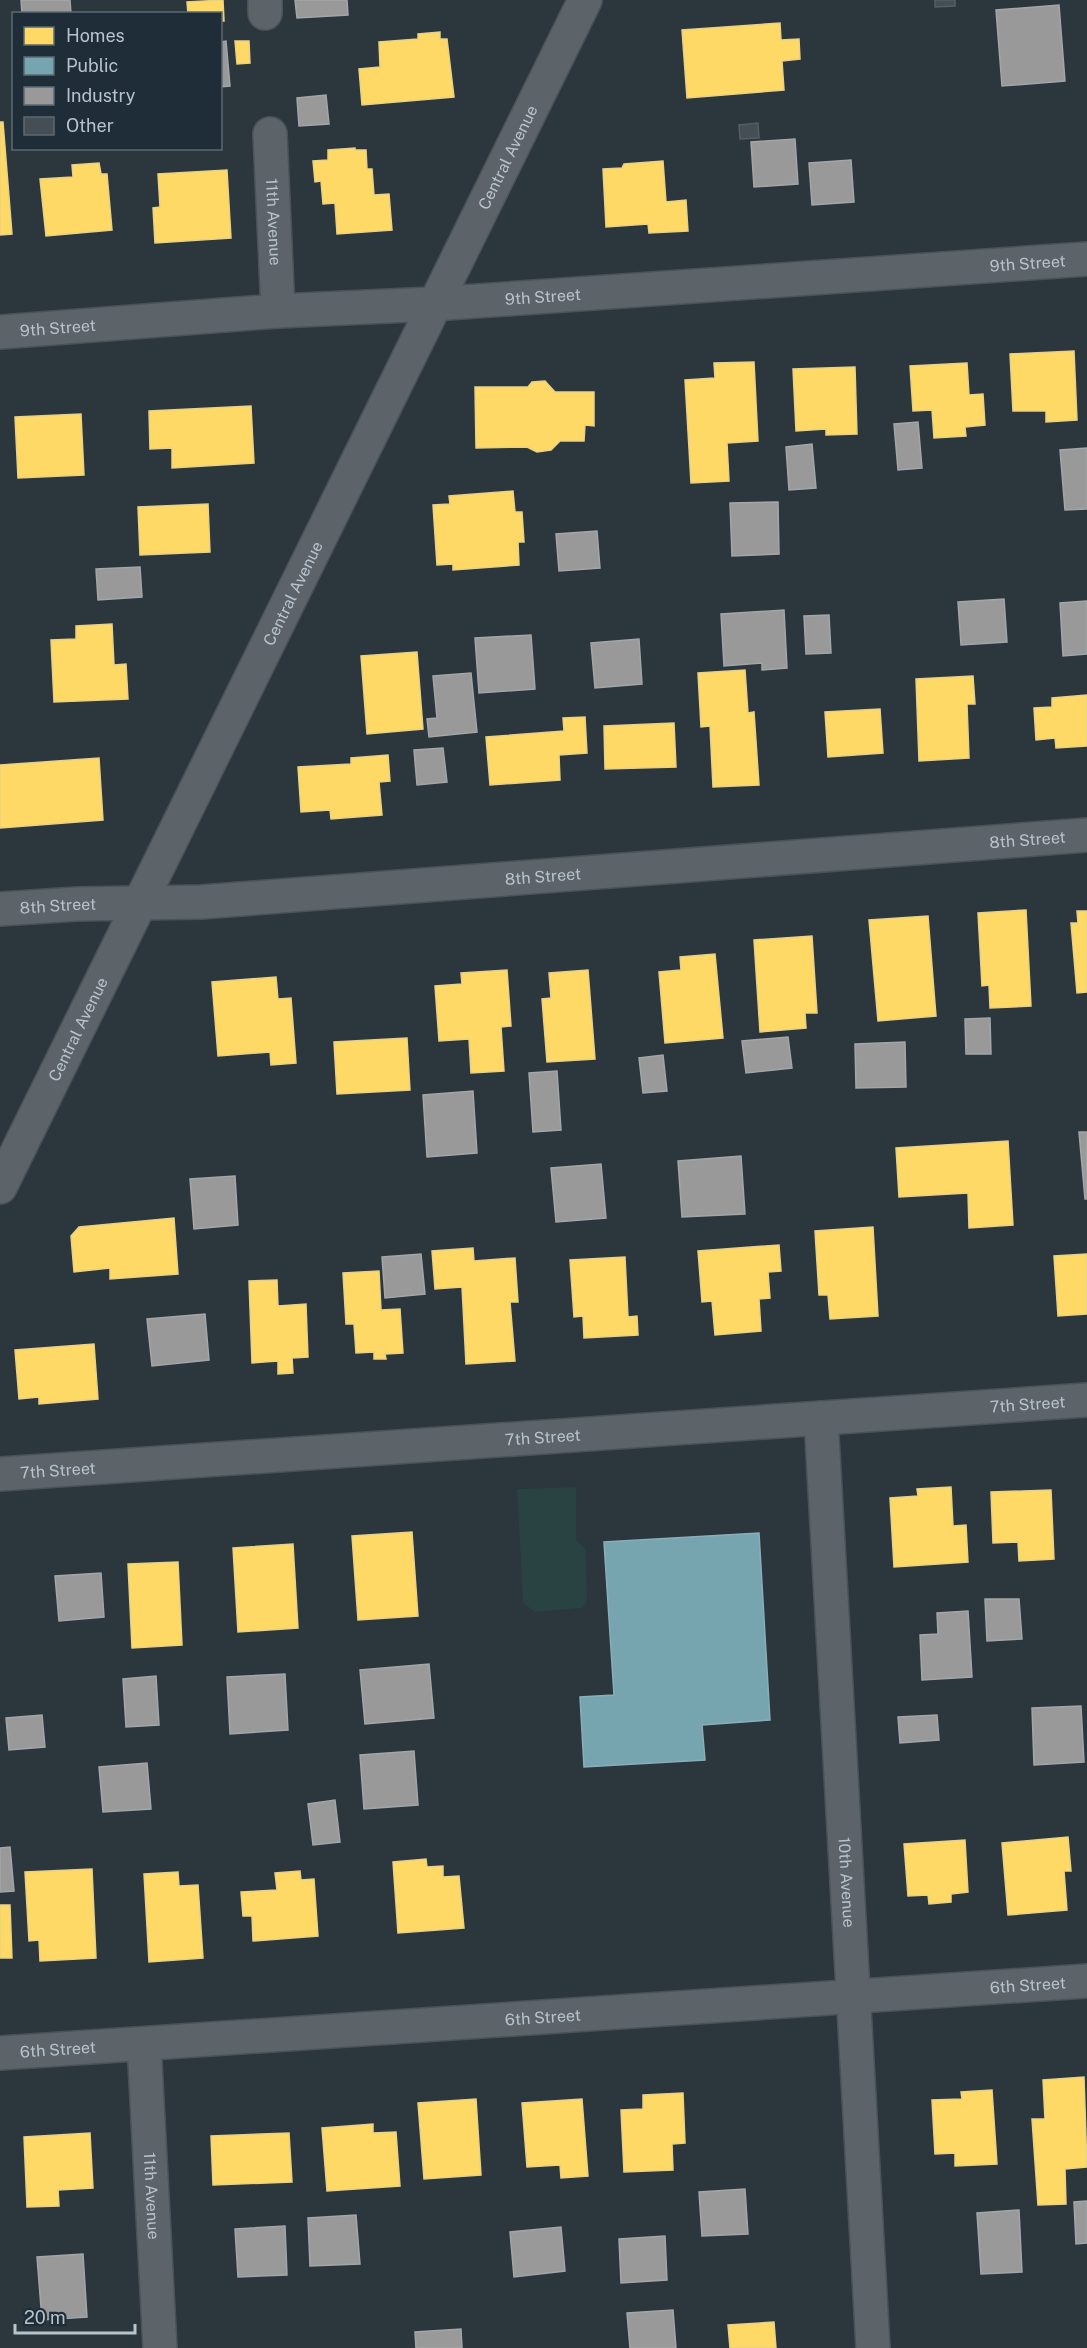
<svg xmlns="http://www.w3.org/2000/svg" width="1087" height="2348" viewBox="0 0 1087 2348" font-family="'Public Sans',sans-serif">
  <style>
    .green { fill: #294242 }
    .homes { fill: #ffd966; stroke: #e9d285; stroke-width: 1.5 }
    .public { fill: #76a5af; stroke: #8aaeb8; stroke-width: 1.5 }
    .industry { fill: #999; stroke: #a2a6a8; stroke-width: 1.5 }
    .building { fill: #454e54; stroke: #545e64; stroke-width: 1.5 }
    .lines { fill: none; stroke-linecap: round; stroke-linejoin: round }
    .minor-casing { stroke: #4b5257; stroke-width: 36 }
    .minor { stroke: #5d6469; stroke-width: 33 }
    .labels { text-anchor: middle; stroke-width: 6; stroke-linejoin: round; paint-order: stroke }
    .street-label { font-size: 16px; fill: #b7c3cc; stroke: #1f2d38 }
  </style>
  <rect width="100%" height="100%" fill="#2c363d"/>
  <path class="green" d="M 576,1487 L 576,1540 L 586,1550 L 587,1602 L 582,1608 L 535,1612 L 523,1603 L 517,1489 Z"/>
  <path class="homes" d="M 223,0 L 224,21 L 220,21 L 220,14 L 188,14 L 187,2 Z
    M 780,23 L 781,40 L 799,39 L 800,59 L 782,61 L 784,90 L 687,98 L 682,30 Z
    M 440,32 L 440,39 L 447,39 L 454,97 L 362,105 L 359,69 L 380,67 L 379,42 L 418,39 L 418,34 Z
    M 235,41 L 249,41 L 250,63 L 237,64 Z
    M 0,122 L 3,122 L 12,234 L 0,235 Z
    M 355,148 L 355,150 L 366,150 L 367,169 L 372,169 L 374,195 L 389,194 L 392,230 L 337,234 L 335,203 L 323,204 L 321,181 L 315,182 L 313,161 L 328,160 L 328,150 Z
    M 663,161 L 666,202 L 686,200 L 688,231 L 649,233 L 648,224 L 606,227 L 603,169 L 622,168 L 624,164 Z
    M 99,163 L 101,174 L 107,174 L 112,230 L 46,236 L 40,179 L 73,177 L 72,165 Z
    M 227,170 L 231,238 L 155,243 L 153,208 L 160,207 L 158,174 Z
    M 1074,351 L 1077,420 L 1046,422 L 1046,411 L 1013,411 L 1010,354 Z
    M 754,362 L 758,441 L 727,443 L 729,481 L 691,483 L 685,380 L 715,378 L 714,363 Z
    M 967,363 L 969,395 L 983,394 L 985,425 L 965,427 L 966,436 L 934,438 L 932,410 L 913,411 L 910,366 Z
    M 855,367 L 857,434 L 826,435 L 826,429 L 796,431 L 793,369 Z
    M 545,381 L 555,392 L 594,392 L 594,426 L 585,425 L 584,441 L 560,441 L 551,450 L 537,452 L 527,447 L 476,448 L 475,387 L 528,387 L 532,382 Z
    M 251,406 L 254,463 L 172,468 L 172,448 L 150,449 L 149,411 Z
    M 81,414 L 84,475 L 18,478 L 15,417 Z
    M 513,491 L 515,512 L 522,512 L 524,542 L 518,542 L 519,565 L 453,570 L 453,564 L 437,565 L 433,505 L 450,504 L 449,496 Z
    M 208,504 L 210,552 L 140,555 L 138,507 Z
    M 112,624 L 114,665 L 126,664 L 128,699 L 54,702 L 51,640 L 76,639 L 76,626 Z
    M 417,652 L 423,729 L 367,734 L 361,656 Z
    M 745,670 L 748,713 L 754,712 L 759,785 L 713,787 L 710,726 L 701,727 L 698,673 Z
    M 973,676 L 975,704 L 967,704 L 969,758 L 919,761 L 916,679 Z
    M 1087,695 L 1087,746 L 1056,748 L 1055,738 L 1036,740 L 1034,708 L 1052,707 L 1052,698 Z
    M 880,709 L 883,753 L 828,757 L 825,712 Z
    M 585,717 L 587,753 L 559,755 L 560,780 L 490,785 L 486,737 L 564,731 L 563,718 Z
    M 674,723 L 676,767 L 605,769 L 604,726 Z
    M 388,755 L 390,781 L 379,782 L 382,815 L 331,819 L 330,810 L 301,812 L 298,767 L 351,764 L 351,758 Z
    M 99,758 L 103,820 L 0,828 L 0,765 Z
    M 1026,910 L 1031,1006 L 990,1008 L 989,985 L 982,986 L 978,913 Z
    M 1077,911 L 1087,911 L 1087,992 L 1077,993 L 1071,923 L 1078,923 Z
    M 928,916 L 936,1016 L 878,1021 L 869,920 Z
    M 812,936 L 817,1013 L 805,1013 L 806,1028 L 760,1032 L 754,940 Z
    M 715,954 L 723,1038 L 665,1043 L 659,972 L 681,970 L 680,957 Z
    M 507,970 L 511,1026 L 501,1027 L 504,1071 L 471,1073 L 469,1039 L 439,1041 L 435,986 L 462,984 L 461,973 Z
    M 588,970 L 595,1059 L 547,1062 L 542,999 L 551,998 L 549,973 Z
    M 276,977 L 278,999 L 291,998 L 296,1063 L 271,1065 L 270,1052 L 218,1056 L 212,982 Z
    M 407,1038 L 410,1090 L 337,1094 L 334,1042 Z
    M 1008,1141 L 1013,1225 L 969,1228 L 968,1193 L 899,1197 L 896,1148 Z
    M 174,1218 L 178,1274 L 110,1279 L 110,1268 L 74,1272 L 71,1236 L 79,1227 Z
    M 873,1227 L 878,1316 L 830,1319 L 828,1295 L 819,1295 L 815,1231 Z
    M 779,1245 L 781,1271 L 768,1272 L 770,1298 L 759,1299 L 761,1331 L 715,1335 L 712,1301 L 702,1302 L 698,1251 Z
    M 473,1248 L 474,1261 L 515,1258 L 518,1302 L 510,1302 L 515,1361 L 466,1364 L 462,1287 L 435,1289 L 432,1251 Z
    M 1087,1254 L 1087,1314 L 1058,1316 L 1054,1256 Z
    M 625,1257 L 628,1317 L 637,1316 L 638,1335 L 584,1338 L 583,1316 L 574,1317 L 570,1260 Z
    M 379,1271 L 381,1310 L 400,1309 L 403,1353 L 385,1354 L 386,1359 L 374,1359 L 374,1352 L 356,1353 L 354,1324 L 346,1324 L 343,1273 Z
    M 277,1280 L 278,1306 L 306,1304 L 308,1357 L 292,1358 L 293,1373 L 278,1374 L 278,1361 L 252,1363 L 249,1281 Z
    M 94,1344 L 98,1399 L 39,1404 L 39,1397 L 19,1399 L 15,1350 Z
    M 951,1487 L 953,1526 L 966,1525 L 968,1562 L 894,1567 L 890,1498 L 918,1496 L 917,1489 Z
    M 1051,1490 L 1054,1559 L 1019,1561 L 1018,1542 L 993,1543 L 991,1492 Z
    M 412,1532 L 418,1616 L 358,1620 L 352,1536 Z
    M 293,1544 L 298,1628 L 238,1632 L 233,1548 Z
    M 178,1562 L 182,1645 L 132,1648 L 128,1564 Z
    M 1068,1837 L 1071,1871 L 1064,1871 L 1067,1910 L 1008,1915 L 1002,1843 Z
    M 965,1840 L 968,1892 L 951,1894 L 951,1902 L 929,1904 L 928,1895 L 908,1896 L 904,1844 Z
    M 426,1859 L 427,1867 L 443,1866 L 443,1877 L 459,1876 L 464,1928 L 398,1933 L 393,1862 Z
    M 92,1869 L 96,1958 L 40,1961 L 39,1940 L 29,1941 L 25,1872 Z
    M 300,1871 L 301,1880 L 314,1879 L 318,1936 L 253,1941 L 252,1916 L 243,1916 L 241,1892 L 277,1890 L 275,1873 Z
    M 178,1872 L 179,1886 L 198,1885 L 203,1958 L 149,1962 L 144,1874 Z
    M 0,1905 L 10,1905 L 12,1958 L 0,1958 Z
    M 1084,2077 L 1087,2167 L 1065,2169 L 1066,2204 L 1038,2205 L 1032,2119 L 1045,2119 L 1043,2080 Z
    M 992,2090 L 997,2164 L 955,2166 L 955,2153 L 935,2154 L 932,2100 L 962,2099 L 961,2092 Z
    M 683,2093 L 685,2143 L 672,2144 L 673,2170 L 624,2172 L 621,2110 L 643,2109 L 643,2095 Z
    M 476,2099 L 481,2175 L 424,2179 L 418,2103 Z
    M 582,2099 L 588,2176 L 561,2178 L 560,2165 L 527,2167 L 522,2103 Z
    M 373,2124 L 373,2133 L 396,2132 L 400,2186 L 327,2191 L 322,2128 Z
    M 90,2133 L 93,2188 L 58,2190 L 59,2206 L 27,2207 L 24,2137 Z
    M 289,2133 L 292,2182 L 213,2185 L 211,2136 Z
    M 774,2322 L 776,2348 L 730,2348 L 728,2325 Z"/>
  <path class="public" d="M 759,1533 L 770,1720 L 702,1725 L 705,1760 L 584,1767 L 580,1697 L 614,1695 L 604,1542 Z"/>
  <path class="industry" d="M 21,0 L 70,0 L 71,14 L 22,14 Z
    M 295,0 L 347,0 L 348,15 L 297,18 Z
    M 1059,5 L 1065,81 L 1002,86 L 996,10 Z
    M 226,41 L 230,86 L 220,87 L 220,42 Z
    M 326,95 L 329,124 L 299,126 L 297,98 Z
    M 795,139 L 798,184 L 754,187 L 751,142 Z
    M 851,160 L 854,202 L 812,205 L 809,163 Z
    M 918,422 L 922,468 L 898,470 L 894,424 Z
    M 812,444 L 816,488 L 789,490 L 786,447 Z
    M 1087,448 L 1087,509 L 1065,510 L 1060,450 Z
    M 778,502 L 779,554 L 732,556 L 730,503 Z
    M 597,531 L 600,568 L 559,571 L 556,534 Z
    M 140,567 L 142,597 L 98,600 L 96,569 Z
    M 1004,599 L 1007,642 L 961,645 L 958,602 Z
    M 1087,601 L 1087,654 L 1063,656 L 1060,603 Z
    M 784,610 L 787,668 L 762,670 L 762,663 L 724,666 L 721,614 Z
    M 829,615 L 831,653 L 806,654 L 804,616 Z
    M 531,635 L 535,689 L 479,693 L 475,638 Z
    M 639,639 L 642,684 L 595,688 L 591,643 Z
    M 471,673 L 477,732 L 429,737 L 427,719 L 437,718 L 433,676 Z
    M 443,748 L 447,782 L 417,785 L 414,750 Z
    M 990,1018 L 991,1054 L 966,1054 L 965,1019 Z
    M 788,1037 L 792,1068 L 746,1073 L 742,1041 Z
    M 905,1042 L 906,1087 L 856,1088 L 855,1044 Z
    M 663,1055 L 667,1091 L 643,1093 L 639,1058 Z
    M 557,1071 L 561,1130 L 533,1132 L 529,1073 Z
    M 473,1091 L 477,1153 L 427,1157 L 423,1095 Z
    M 1079,1132 L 1087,1132 L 1087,1199 L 1085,1199 Z
    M 741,1156 L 745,1214 L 682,1217 L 678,1161 Z
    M 601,1164 L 606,1218 L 556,1222 L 551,1168 Z
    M 235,1176 L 238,1225 L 194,1229 L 190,1179 Z
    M 421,1254 L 425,1294 L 385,1298 L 382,1257 Z
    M 205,1314 L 209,1360 L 152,1366 L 147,1319 Z
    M 101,1573 L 104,1617 L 59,1621 L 55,1576 Z
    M 985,1599 L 1019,1599 L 1022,1639 L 987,1641 Z
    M 968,1611 L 972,1677 L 922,1680 L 920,1635 L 938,1634 L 937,1613 Z
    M 429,1664 L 434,1718 L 365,1724 L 360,1670 Z
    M 285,1674 L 288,1730 L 230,1734 L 227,1677 Z
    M 156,1676 L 159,1725 L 126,1727 L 123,1679 Z
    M 1081,1706 L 1084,1762 L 1034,1765 L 1032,1708 Z
    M 42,1715 L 45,1747 L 9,1750 L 6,1718 Z
    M 937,1715 L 939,1740 L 900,1743 L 898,1717 Z
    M 414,1751 L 418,1805 L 364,1809 L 360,1755 Z
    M 147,1763 L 151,1809 L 103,1812 L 99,1767 Z
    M 335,1800 L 340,1842 L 313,1845 L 308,1804 Z
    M 10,1847 L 14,1891 L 0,1892 L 0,1848 Z
    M 745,2189 L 748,2234 L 702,2236 L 699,2192 Z
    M 1087,2201 L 1087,2243 L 1076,2244 L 1074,2202 Z
    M 1019,2210 L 1022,2272 L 981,2274 L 977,2213 Z
    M 356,2215 L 360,2264 L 310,2266 L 308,2218 Z
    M 285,2226 L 287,2275 L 238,2277 L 235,2229 Z
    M 561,2227 L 565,2271 L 514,2277 L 510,2232 Z
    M 665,2236 L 667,2280 L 621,2283 L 619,2239 Z
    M 83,2254 L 87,2317 L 42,2320 L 37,2257 Z
    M 673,2310 L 676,2348 L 630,2348 L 627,2313 Z
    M 461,2329 L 462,2348 L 416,2348 L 415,2332 Z"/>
  <path class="building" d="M 935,0 L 955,0 L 955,6 L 935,7 Z
    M 758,123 L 759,138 L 740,139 L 739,125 Z"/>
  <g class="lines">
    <defs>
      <g id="minor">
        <path d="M 265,0 L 265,13"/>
        <path id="s1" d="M 270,134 L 278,311"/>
        <path id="s2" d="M 0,332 L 278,311 L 433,304 L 1087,259"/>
        <path id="s3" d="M 0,909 L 77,904 L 201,902 L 1087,835"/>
        <path id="s4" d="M 0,1187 L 585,0"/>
        <path id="s5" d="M 821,1418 L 873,2348"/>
        <path id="s6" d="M 0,1474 L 1087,1400"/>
        <path id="s7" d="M 144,2044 L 160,2348"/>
        <path id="s8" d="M 0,2053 L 1087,1981"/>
      </g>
    </defs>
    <use href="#minor" class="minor-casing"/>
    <use href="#minor" class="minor"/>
  </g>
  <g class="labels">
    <g class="street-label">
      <text dy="6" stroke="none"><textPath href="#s4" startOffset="1148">Central Avenue</textPath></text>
      <text dy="6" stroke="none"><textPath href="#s1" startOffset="88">11th Avenue</textPath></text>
      <text dy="6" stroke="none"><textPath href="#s2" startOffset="1030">9th Street</textPath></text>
      <text dy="6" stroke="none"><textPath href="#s2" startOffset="544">9th Street</textPath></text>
      <text dy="6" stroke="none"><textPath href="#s2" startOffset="58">9th Street</textPath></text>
      <text dy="6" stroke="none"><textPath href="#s4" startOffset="662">Central Avenue</textPath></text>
      <text dy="6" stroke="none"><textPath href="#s3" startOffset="1030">8th Street</textPath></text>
      <text dy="6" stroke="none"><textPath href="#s3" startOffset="544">8th Street</textPath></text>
      <text dy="6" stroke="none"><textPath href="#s3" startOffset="58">8th Street</textPath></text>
      <text dy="6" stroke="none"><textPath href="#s4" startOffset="176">Central Avenue</textPath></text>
      <text dy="6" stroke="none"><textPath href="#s6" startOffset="1030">7th Street</textPath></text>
      <text dy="6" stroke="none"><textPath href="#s6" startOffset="544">7th Street</textPath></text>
      <text dy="6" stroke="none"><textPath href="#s6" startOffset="58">7th Street</textPath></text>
      <text dy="6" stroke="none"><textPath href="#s5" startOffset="465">10th Avenue</textPath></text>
      <text dy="6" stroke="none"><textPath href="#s8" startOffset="1030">6th Street</textPath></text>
      <text dy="6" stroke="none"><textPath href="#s8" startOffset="544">6th Street</textPath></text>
      <text dy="6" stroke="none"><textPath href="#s8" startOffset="58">6th Street</textPath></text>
      <text dy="6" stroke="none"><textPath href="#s7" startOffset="152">11th Avenue</textPath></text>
    </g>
  </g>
  <rect x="12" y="12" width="210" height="138" fill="#1f2d38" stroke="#5c6973" stroke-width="1.5"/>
  <rect x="24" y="27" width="30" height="18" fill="#ffd966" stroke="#5c6973" stroke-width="1.5"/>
  <text x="66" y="42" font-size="18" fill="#b7c3cc">Homes</text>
  <rect x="24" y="57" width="30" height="18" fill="#76a5af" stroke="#5c6973" stroke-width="1.5"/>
  <text x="66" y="72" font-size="18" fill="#b7c3cc">Public</text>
  <rect x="24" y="87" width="30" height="18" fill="#999999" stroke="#5c6973" stroke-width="1.5"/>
  <text x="66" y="102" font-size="18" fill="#b7c3cc">Industry</text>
  <rect x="24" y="117" width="30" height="18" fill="#454e54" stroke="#5c6973" stroke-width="1.5"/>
  <text x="66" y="132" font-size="18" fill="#b7c3cc">Other</text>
  <path d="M15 2324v9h120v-9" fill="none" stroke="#b7c3cc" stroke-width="3"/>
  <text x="24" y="2324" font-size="18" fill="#b7c3cc" stroke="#1f2d38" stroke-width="4.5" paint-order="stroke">20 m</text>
</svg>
